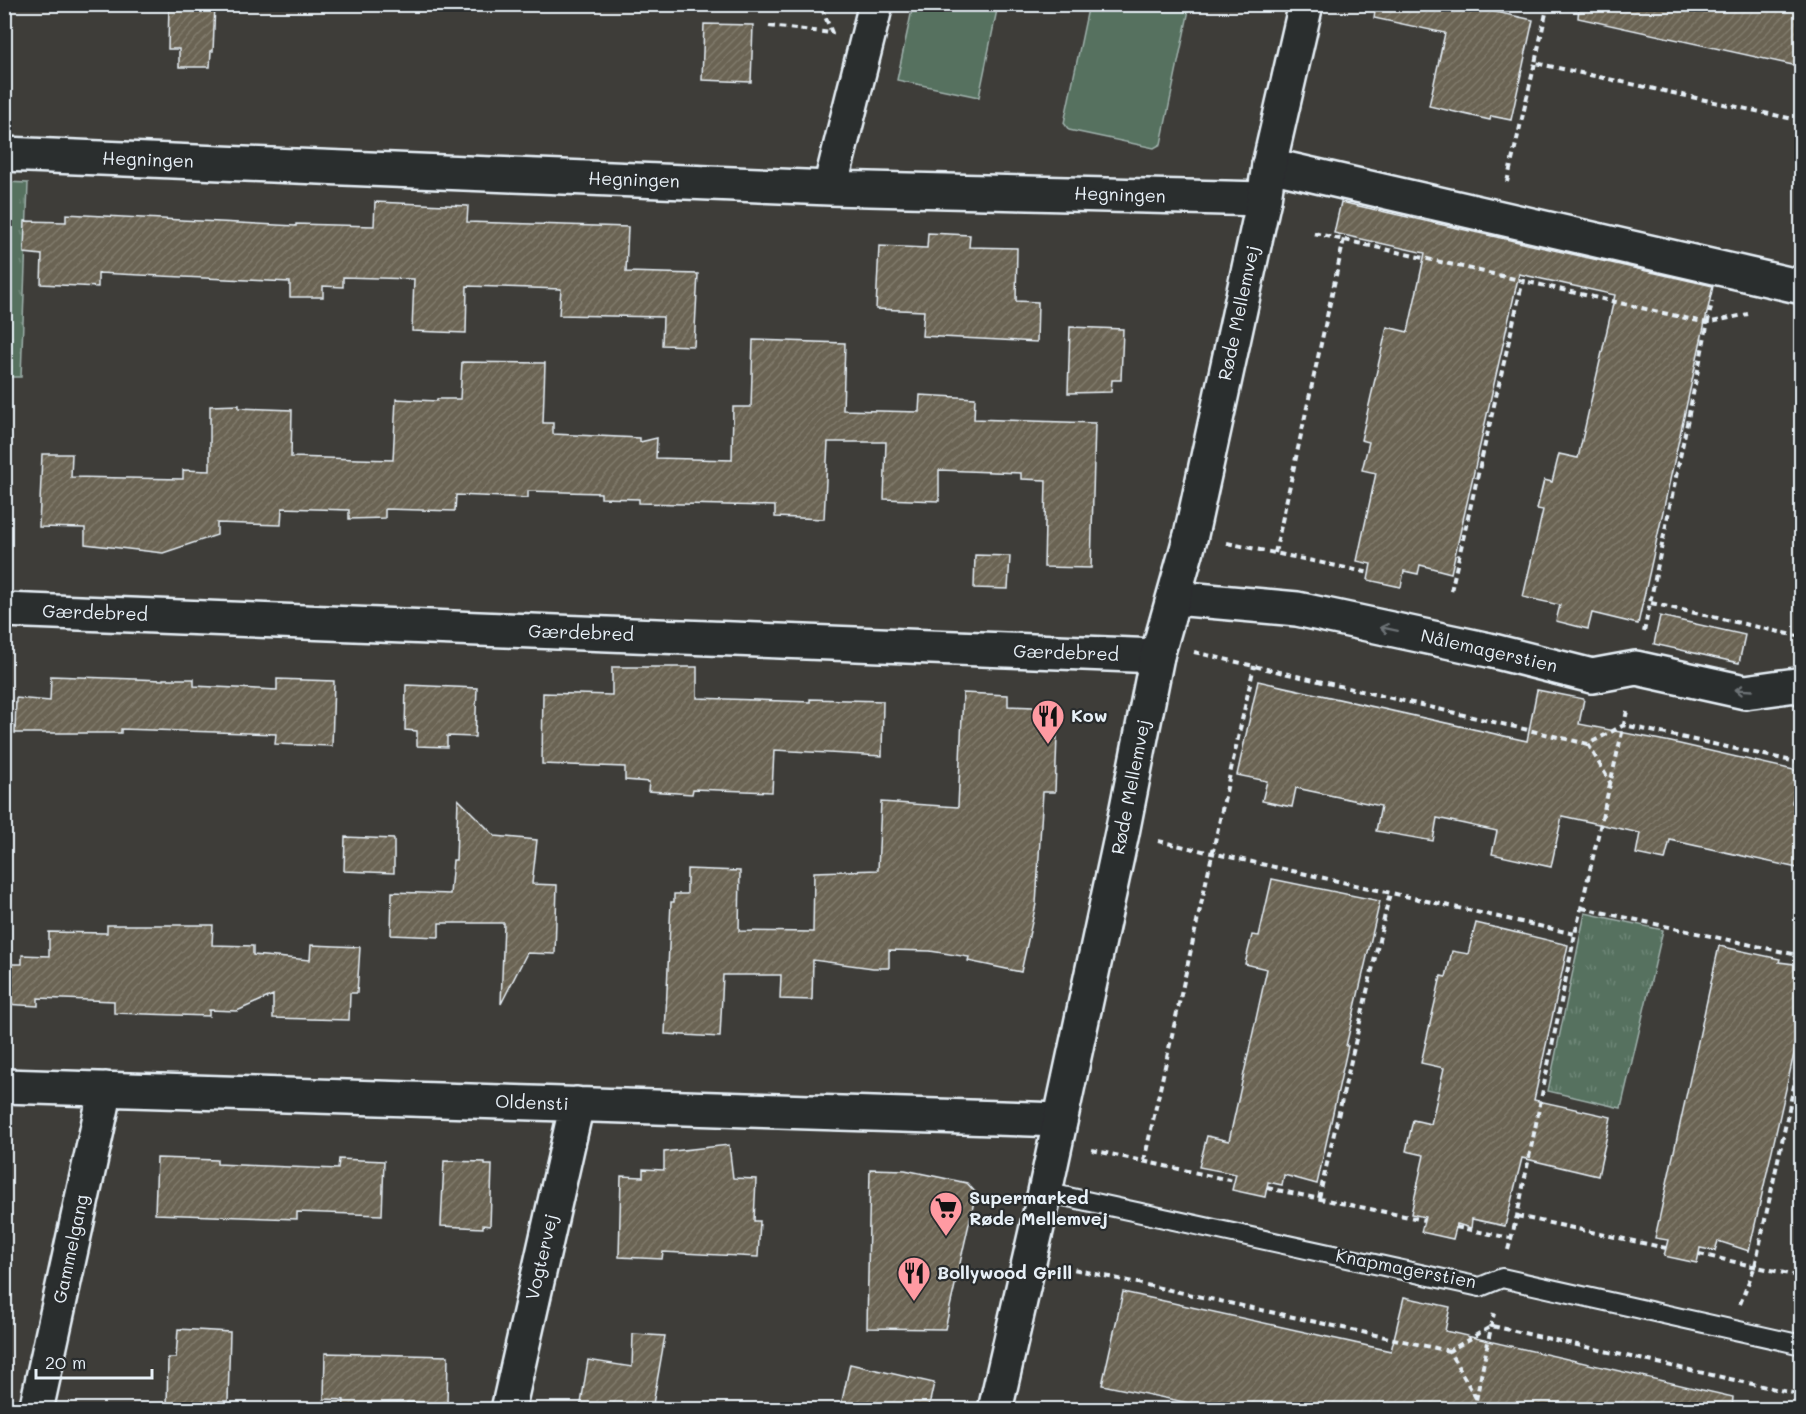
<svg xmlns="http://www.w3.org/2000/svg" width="1806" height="1414" viewBox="0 0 1806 1414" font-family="Mali,sans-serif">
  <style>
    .grass { fill: url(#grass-tufts); stroke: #9fb1ac; stroke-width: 1.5 }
    .pitch { fill: #56715f; stroke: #9fb1ac; stroke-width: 1.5 }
    .building { fill: url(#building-hatch); stroke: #e8f1f8; stroke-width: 1.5 }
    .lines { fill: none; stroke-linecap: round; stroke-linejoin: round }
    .service-casing { stroke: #e8f1f8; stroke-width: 22 }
    .minor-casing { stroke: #e8f1f8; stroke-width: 38 }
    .tertiary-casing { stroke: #e8f1f8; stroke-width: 38 }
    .path { stroke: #e8f1f8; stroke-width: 4; stroke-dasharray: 6 4.5; stroke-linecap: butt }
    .service { stroke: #2a2d2e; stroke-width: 18 }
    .minor { stroke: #2a2d2e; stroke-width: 33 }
    .tertiary { stroke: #2a2d2e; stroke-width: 33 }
    .oneway { stroke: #6c7275 }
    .labels { text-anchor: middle; stroke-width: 4.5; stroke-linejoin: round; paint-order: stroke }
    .street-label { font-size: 18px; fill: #e8f1f8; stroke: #2a2d2e }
    .poi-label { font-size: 18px; font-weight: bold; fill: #e8f1f8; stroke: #2a2d2e; text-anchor: start }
  </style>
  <defs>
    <pattern id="grass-tufts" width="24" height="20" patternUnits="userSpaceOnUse" patternTransform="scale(1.5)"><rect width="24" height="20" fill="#56715f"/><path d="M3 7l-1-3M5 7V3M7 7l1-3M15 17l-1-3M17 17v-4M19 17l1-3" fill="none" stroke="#6e8677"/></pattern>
    <pattern id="building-hatch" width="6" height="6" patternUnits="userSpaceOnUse" patternTransform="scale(1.5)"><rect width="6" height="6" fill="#6b6353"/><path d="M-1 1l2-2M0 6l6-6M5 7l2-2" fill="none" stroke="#807a6c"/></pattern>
  </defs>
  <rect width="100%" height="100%" fill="#3e3d39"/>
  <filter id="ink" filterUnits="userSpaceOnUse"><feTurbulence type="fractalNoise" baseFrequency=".0167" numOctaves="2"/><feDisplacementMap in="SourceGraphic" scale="12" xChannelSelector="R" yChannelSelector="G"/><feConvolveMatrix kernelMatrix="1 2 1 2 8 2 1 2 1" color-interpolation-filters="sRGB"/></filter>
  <g filter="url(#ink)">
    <path class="grass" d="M 4,182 L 28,183 L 21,377 L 5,377 Z
      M 1585,913 L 1663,930 L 1621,1108 L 1548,1091 Z"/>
    <path class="pitch" d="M 1089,4 L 1190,5 L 1161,144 L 1154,148 L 1069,130 L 1064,123 Z
      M 913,5 L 998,5 L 979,97 L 897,80 Z"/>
    <path class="building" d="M 169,4 L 215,4 L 213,51 L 211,51 L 210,67 L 179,67 L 179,49 L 168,49 Z
      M 1376,4 L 1460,4 L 1533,20 L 1511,120 L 1491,116 L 1490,120 L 1429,106 L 1445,33 L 1374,18 Z
      M 1579,4 L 1802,4 L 1802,67 L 1578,18 Z
      M 704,24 L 753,25 L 751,82 L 702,80 Z
      M 375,202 L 468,206 L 467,222 L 628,227 L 626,272 L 698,274 L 694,346 L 662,345 L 663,317 L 559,315 L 561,289 L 467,286 L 466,333 L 412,331 L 414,279 L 343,277 L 343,287 L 323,286 L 323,297 L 290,297 L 290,282 L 98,273 L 98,287 L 41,284 L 42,255 L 24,253 L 25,221 L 66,222 L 66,214 L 296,226 L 296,224 L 374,226 Z
      M 1341,202 L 1713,286 L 1638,624 L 1592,613 L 1588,629 L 1556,621 L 1560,605 L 1523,597 L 1543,510 L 1537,509 L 1544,480 L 1552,482 L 1559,454 L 1578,458 L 1615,295 L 1519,274 L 1451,573 L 1420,565 L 1418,574 L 1404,571 L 1401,587 L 1368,580 L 1371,564 L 1357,561 L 1376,473 L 1362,470 L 1369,442 L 1361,440 L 1387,327 L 1408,332 L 1425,253 L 1334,233 Z
      M 928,233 L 970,235 L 969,247 L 1017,248 L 1016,301 L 1038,302 L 1037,342 L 922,336 L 924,311 L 876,309 L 879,246 L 927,248 Z
      M 1070,327 L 1123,329 L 1121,380 L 1112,380 L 1111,392 L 1068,393 Z
      M 753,340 L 845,343 L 843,410 L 919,412 L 920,395 L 975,398 L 974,419 L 1095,423 L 1091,568 L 1044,567 L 1046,480 L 1021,479 L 1021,473 L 939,470 L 939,501 L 884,499 L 886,442 L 828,442 L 824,519 L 775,517 L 775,506 L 639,503 L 639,499 L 601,498 L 601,493 L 528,491 L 528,498 L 456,495 L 455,511 L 385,509 L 385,518 L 349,519 L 349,510 L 282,508 L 281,525 L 217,523 L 217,535 L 163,553 L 85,544 L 85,528 L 39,527 L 42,454 L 72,454 L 71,477 L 183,479 L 183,470 L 210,471 L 210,406 L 239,405 L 239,408 L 292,410 L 291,457 L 393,460 L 396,399 L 437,401 L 437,399 L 460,399 L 462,362 L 545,363 L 543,423 L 553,423 L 553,434 L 640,438 L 640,442 L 657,438 L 656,458 L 732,460 L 733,407 L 751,407 Z
      M 975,555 L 1010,556 L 1008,589 L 974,588 Z
      M 1660,616 L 1745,635 L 1739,663 L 1654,644 Z
      M 612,667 L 697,667 L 697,698 L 810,702 L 810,699 L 883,701 L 882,756 L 774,750 L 772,792 L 693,789 L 692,794 L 648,791 L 649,782 L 625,780 L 625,767 L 542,764 L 543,693 L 612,695 Z
      M 51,676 L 163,680 L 163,679 L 194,679 L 194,686 L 277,690 L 277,679 L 334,681 L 332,746 L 275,744 L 276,734 L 121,729 L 121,733 L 15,733 L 16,698 L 50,701 Z
      M 1258,681 L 1527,741 L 1537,690 L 1584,699 L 1579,724 L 1671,742 L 1798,771 L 1792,803 L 1802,806 L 1802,869 L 1670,840 L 1665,860 L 1636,854 L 1640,833 L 1562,816 L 1551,867 L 1492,854 L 1497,831 L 1437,818 L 1433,841 L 1376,831 L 1381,806 L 1296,788 L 1292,807 L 1262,801 L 1267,781 L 1237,775 Z
      M 406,685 L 477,688 L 475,737 L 447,736 L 447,747 L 417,746 L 417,731 L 405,730 Z
      M 963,693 L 1008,695 L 1008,706 L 1058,708 L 1055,792 L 1043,792 L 1036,904 L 1021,972 L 968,961 L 969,957 L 930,951 L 889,950 L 889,968 L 873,968 L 813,960 L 812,1000 L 780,999 L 781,975 L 723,975 L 720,1037 L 665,1034 L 671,902 L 674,902 L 674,894 L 687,894 L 687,869 L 740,871 L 739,931 L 813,932 L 814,872 L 878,870 L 881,802 L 958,807 Z
      M 458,799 L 495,836 L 537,840 L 532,884 L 557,885 L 555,954 L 527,953 L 501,1004 L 504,923 L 439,923 L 439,937 L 391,935 L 392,892 L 450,894 L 453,860 L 456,860 Z
      M 345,837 L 394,839 L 394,873 L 344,871 Z
      M 1272,879 L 1380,901 L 1346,1046 L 1348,1046 L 1317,1184 L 1284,1175 L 1282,1185 L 1268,1182 L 1265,1197 L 1232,1190 L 1236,1174 L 1199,1167 L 1207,1136 L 1229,1141 L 1267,969 L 1245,964 L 1252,935 L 1259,936 Z
      M 1476,923 L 1568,945 L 1534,1100 L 1611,1117 L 1598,1176 L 1522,1158 L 1505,1226 L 1472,1219 L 1471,1228 L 1457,1224 L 1453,1239 L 1421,1232 L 1425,1217 L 1411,1214 L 1424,1155 L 1406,1151 L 1413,1120 L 1431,1124 L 1444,1068 L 1421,1063 L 1441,976 L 1446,977 L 1452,951 L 1468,954 Z
      M 107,925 L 213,925 L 212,945 L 253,946 L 253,955 L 310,960 L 311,945 L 360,947 L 357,993 L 350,993 L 349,1020 L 273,1018 L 273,995 L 237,1011 L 209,1010 L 209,1016 L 114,1013 L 114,1001 L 38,998 L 38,1006 L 4,1004 L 4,964 L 22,964 L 22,955 L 49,956 L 49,932 L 107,933 Z
      M 1719,946 L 1780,959 L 1779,962 L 1802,965 L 1802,1019 L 1749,1251 L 1718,1241 L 1715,1251 L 1700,1248 L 1697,1263 L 1664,1256 L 1668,1240 L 1655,1238 Z
      M 729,1145 L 733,1178 L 756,1179 L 754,1221 L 760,1221 L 758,1257 L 663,1252 L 662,1259 L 619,1257 L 621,1176 L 643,1177 L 643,1169 L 664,1170 L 664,1152 Z
      M 157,1158 L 217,1160 L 217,1164 L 338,1169 L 339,1159 L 384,1161 L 382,1215 L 297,1212 L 297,1219 L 155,1214 Z
      M 444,1161 L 485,1162 L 485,1165 L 492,1165 L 490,1226 L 483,1225 L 483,1228 L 441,1226 Z
      M 870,1169 L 905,1170 L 967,1183 L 976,1193 L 945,1329 L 867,1328 Z
      M 1123,1292 L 1391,1351 L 1404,1297 L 1450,1307 L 1445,1331 L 1733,1397 L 1732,1410 L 1187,1410 L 1189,1403 L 1102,1385 Z
      M 178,1329 L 230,1332 L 228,1401 L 219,1401 L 218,1410 L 167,1408 L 168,1358 L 176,1358 Z
      M 633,1334 L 665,1336 L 652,1410 L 580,1410 L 588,1360 L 632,1367 Z
      M 325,1353 L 448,1356 L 447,1403 L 407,1402 L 406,1410 L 343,1410 L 344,1400 L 324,1399 Z
      M 850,1364 L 934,1383 L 928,1410 L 840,1410 Z"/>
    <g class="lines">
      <defs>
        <path id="service" d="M 1045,1192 L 1480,1287 L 1502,1278 L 1802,1345"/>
        <path id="minor" d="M 4,154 L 830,188 L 1264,199
          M 1269,165 L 1802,287
          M 830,188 L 876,4
          M 1175,598 L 1297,609 L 1489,650 L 1592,676 L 1636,668 L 1745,692 L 1796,685 L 1802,688
          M 4,610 L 1157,656
          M 4,1086 L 1060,1120
          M 36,1410 L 106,1089
          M 508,1410 L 577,1104"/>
        <path id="tertiary" d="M 995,1410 L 1045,1192 L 1122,833 L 1157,656 L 1191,535 L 1264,199 L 1269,165 L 1306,4"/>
      </defs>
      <use href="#service" class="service-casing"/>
      <use href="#minor" class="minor-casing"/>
      <use href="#tertiary" class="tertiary-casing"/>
      <path class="path" d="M 1548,4 L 1535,63 L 1802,121
        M 769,26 L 832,33 L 820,4
        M 1507,182 L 1535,63
        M 1314,233 L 1707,323 L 1748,314
        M 1227,543 L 1370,573
        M 1275,553 L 1344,239
        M 1451,591 L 1523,280
        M 1651,603 L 1802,637
        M 1644,632 L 1712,302
        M 1194,652 L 1588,744 L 1624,725 L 1802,763
        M 1588,744 L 1611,784
        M 1158,841 L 1575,934
        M 1582,908 L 1802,956
        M 1092,1150 L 1234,1181
        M 1144,1161 L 1254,666
        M 1267,1188 L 1424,1220
        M 1319,1198 L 1390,893
        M 1517,1216 L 1666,1248
        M 1456,1227 L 1510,1238
        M 1508,1250 L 1517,1216 L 1575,934 L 1628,707
        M 1699,1254 L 1802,1277
        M 1064,1267 L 1449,1351
        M 1740,1304 L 1755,1266 L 1802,1049
        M 1476,1398 L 1449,1351 L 1492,1326 L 1802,1395
        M 1474,1410 L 1494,1313"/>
      <use href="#service" class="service"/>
      <use href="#minor" class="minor"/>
      <use href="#tertiary" class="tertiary"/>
    </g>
    <defs><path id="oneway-shaft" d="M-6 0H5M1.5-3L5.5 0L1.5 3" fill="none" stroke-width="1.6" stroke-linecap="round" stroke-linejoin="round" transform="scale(1.5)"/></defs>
    <g class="oneway">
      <use href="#oneway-shaft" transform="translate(1389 629) rotate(-168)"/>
      <use href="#oneway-shaft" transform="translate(1744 690) rotate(-177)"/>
    </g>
  </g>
  <defs>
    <symbol id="restaurant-pin" viewBox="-11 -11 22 30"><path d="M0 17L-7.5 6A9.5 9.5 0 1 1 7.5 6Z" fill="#ff9aa2" stroke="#2a2d2e"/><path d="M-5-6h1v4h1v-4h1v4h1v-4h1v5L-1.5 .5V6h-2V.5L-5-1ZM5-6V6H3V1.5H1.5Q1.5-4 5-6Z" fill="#111"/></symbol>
    <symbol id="supermarket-pin" viewBox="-11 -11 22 30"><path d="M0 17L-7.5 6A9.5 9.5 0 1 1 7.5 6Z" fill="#ff9aa2" stroke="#2a2d2e"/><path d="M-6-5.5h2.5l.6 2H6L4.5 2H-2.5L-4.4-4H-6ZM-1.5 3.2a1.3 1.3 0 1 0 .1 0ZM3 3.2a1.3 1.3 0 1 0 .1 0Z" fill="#111"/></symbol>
  </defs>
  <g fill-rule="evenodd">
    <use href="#restaurant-pin" x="1029" y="697" width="38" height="52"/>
    <use href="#supermarket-pin" x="927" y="1189" width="38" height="52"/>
    <use href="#restaurant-pin" x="895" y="1254" width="38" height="52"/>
  </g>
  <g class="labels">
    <g class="street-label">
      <text transform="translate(148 160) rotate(2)" y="6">Hegningen</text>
      <text transform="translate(634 180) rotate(2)" y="6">Hegningen</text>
      <text transform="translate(1120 195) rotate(2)" y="6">Hegningen</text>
      <text transform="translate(1239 313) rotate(-78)" y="6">Røde Mellemvej</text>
      <text transform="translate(95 613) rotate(2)" y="6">Gærdebred</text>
      <text transform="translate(581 633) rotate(2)" y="6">Gærdebred</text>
      <text transform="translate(1489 651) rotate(13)" y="6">Nålemagerstien</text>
      <text transform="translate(1066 653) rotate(2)" y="6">Gærdebred</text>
      <text transform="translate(1131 787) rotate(-79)" y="6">Røde Mellemvej</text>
      <text transform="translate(532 1103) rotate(2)" y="6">Oldensti</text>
      <text transform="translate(71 1249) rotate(-78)" y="6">Gammelgang</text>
      <text transform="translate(542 1257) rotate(-77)" y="6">Vogtervej</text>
      <text transform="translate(1406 1269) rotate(11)" y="6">Knapmagerstien</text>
    </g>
    <g class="poi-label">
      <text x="1071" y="722">Kow</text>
      <text x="969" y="1204">Supermarked<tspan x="969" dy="21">Røde Mellemvej</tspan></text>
      <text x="937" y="1279">Bollywood Grill</text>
    </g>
  </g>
  <rect width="1806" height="1414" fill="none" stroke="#2a2d2e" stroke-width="24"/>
  <rect x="12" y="12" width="1782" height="1390" fill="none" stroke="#e8f1f8" stroke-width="2" filter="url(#ink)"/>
  <path d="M36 1369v9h116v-9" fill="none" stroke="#e8f1f8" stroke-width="3"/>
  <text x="45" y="1369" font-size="18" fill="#e8f1f8" stroke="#2a2d2e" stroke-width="4.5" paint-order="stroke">20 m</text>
</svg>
